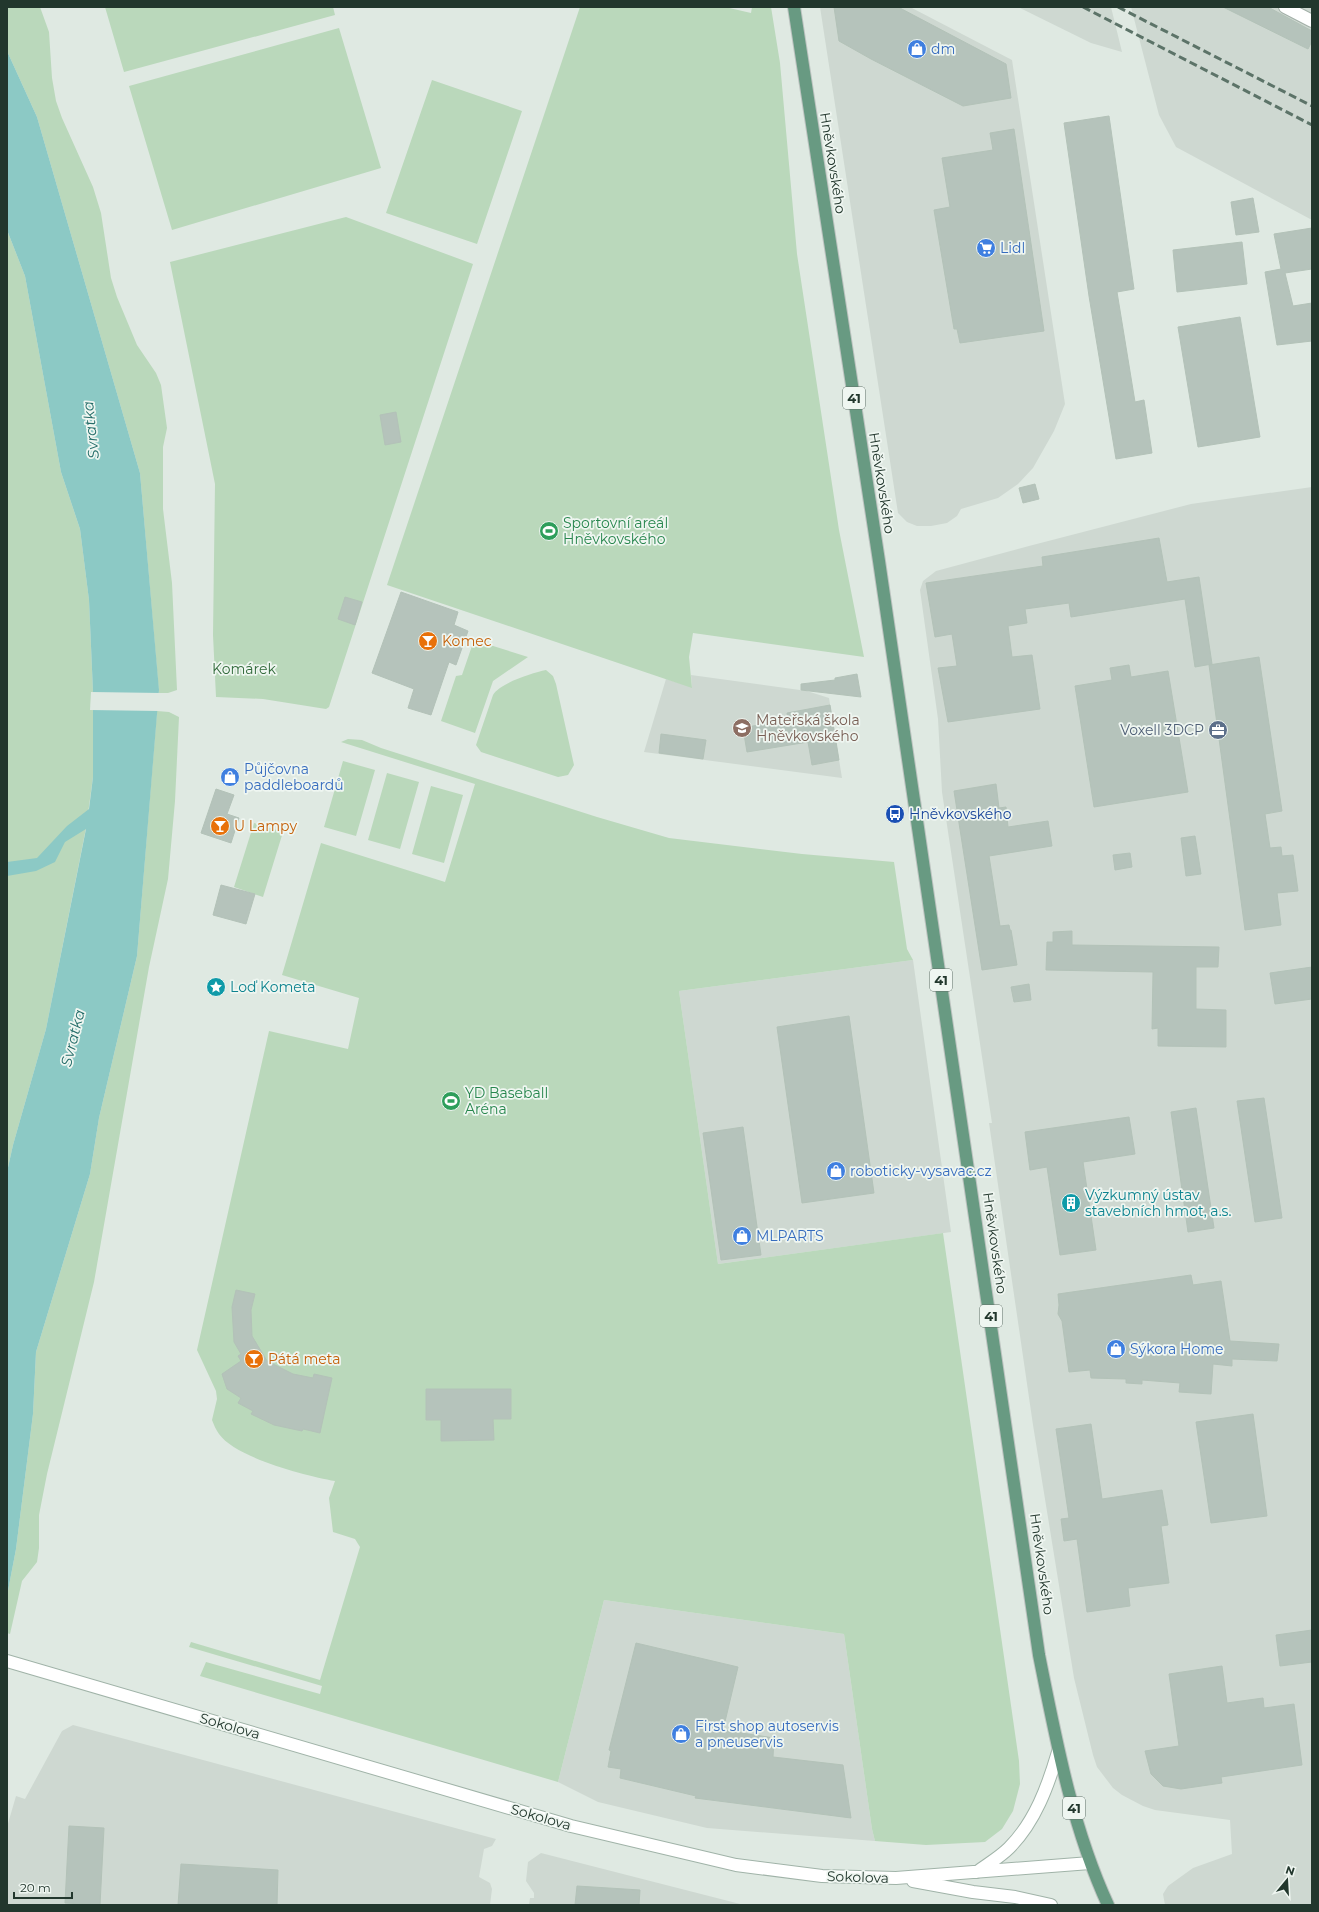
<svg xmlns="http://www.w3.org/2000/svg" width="1319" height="1912" viewBox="0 0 1319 1912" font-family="Montserrat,sans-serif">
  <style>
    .built { fill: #ced8d1 }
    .green { fill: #bad8bb }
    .water { fill: #8cc9c5 }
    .pier { fill: #dfe9e2 }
    .building { fill: #b5c3bb; stroke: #b3c2b8 }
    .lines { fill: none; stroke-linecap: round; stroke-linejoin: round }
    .street-casing { stroke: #a3b0a8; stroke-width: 14 }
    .secondary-casing { stroke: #a0b3a8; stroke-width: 14 }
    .primary-casing { stroke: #bdc3c0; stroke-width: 14 }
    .street { stroke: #fff; stroke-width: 12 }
    .secondary { stroke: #fff; stroke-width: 12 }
    .primary { stroke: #689a82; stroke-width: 12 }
    .rail { stroke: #5c7368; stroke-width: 3; stroke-dasharray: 8 4; stroke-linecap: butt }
    .labels { text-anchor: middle; stroke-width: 3.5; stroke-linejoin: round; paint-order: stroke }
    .shield { fill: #eff6f1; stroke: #607068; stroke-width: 1 }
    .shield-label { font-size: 13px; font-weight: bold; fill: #22372d }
    .shop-label { font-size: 14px; fill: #366cbe; stroke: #eff6f1; text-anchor: start }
    .street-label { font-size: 14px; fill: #22372d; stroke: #eff6f1 }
    .leisure-label { font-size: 14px; fill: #27864d; stroke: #eff6f1; text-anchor: start }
    .food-label { font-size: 14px; fill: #c56008; stroke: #eff6f1; text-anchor: start }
    .park-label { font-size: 14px; fill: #316a3a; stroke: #eff6f1 }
    .education-label { font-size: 14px; fill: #785e54; stroke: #eff6f1; text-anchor: start }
    .service-label { font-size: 14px; fill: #4e5e75; stroke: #eff6f1; text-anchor: end }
    .transit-label { font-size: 14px; fill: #164399; stroke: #eff6f1; text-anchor: start }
    .culture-label { font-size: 14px; fill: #0d838f; stroke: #eff6f1; text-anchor: start }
    .water-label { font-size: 15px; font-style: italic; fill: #236c68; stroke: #eff6f1 }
  </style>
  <rect width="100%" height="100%" fill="#dfe9e2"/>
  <path class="built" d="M 820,7 L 910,7 L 1012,60 L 1065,404 L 1054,431 L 1033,468 L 1018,484 L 998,498 L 961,509 L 957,516 L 947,523 L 931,526 L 917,526 L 907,522 L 898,513 Z
    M 1018,7 L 1111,7 L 1122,52 L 1091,43 Z
    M 1131,7 L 1312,7 L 1312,220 L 1176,147 L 1159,115 Z
    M 1312,487 L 1312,1905 L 1165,1905 L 1163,1894 L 1168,1886 L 1193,1868 L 1232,1854 L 1230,1820 L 1155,1810 L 1143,1806 L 1122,1795 L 1113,1788 L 1097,1767 L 1093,1755 L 1074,1678 L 1033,1425 L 989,1123 L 992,1123 L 942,792 L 938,719 L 920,590 L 923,581 L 936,571 L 1029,546 L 1191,504 Z
    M 691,675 L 807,691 L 829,698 L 842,778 L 644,752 L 666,679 L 692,687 Z
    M 913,960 L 951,1232 L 718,1264 L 679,991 Z
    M 604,1600 L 844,1634 L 872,1829 L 875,1841 L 707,1828 L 598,1802 L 558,1782 Z
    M 73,1725 L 496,1839 L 492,1846 L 484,1849 L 479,1877 L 490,1883 L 492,1889 L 490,1905 L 7,1905 L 7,1827 L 16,1796 L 25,1799 L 62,1731 Z
    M 541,1853 L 744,1905 L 529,1905 L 530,1898 L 534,1898 L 534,1893 L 526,1881 L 528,1862 Z"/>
  <path class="green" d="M 7,7 L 40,7 L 49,32 L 52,78 L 56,101 L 62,118 L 93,187 L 101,213 L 111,278 L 117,297 L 137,345 L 156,373 L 161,385 L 167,428 L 163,447 L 163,509 L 172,583 L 177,690 L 168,693 L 159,693 L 140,473 L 37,117 L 7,51 Z
    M 105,7 L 333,7 L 335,15 L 124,72 Z
    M 580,7 L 725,7 L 751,13 L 752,7 L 771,7 L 780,63 L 797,254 L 839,530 L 864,657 L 693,633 L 689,657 L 692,688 L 387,585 Z
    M 339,28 L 381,168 L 172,230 L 129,86 Z
    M 432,80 L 522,111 L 477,244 L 386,213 Z
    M 346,217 L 473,264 L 329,707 L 326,709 L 263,699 L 216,697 L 213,635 L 215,484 L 170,262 Z
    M 7,230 L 25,276 L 61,472 L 80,529 L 89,600 L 93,692 L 93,777 L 86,828 L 46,1029 L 13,1145 L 7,1172 Z
    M 474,640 L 528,657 L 493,681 L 475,733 L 441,721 L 456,676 L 462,675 Z
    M 546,670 L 553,676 L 556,684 L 574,765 L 568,775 L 558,777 L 481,752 L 476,745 L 493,695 C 500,683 532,673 546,670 Z
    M 157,711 L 169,712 L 179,717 L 175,801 L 168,879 L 149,967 L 94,1282 L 47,1474 L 39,1515 L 39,1548 L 37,1562 L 22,1581 L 10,1634 L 7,1633 L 7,1596 L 16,1549 L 33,1414 L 36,1352 L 90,1174 L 99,1118 L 137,956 Z
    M 348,739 L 362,740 L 381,748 L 597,817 L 669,838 L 802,854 L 894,862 L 907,949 L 913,960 L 679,991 L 718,1264 L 943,1233 L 1019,1761 L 1020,1784 L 1013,1811 L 1002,1829 L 985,1842 L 926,1845 L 875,1841 L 872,1829 L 844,1634 L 604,1600 L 558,1782 L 200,1676 L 206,1662 L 320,1694 L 322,1686 L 189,1647 L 191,1642 L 320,1680 L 360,1547 L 355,1539 L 333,1532 L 329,1498 L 335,1481 C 306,1476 236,1458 219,1434 C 216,1430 214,1425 212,1420 L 217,1399 L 216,1391 L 197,1350 L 269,1031 L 348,1049 L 359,998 L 282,975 L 321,843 L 445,882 L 475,784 L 341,742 Z
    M 343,761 L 375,770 L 356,836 L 324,827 Z
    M 387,773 L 419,782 L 400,849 L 368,840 Z
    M 431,786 L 463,795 L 444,863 L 412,854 Z
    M 254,823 L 283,832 L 263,897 L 234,887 Z"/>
  <path class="water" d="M 7,51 L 37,117 L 140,473 L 159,690 L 137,956 L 99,1118 L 90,1174 L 36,1352 L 33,1414 L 16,1549 L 7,1596 L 7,1172 L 13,1145 L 46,1029 L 86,829 L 65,842 L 55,862 L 36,871 L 7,876 L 7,862 L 37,858 L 67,826 L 89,809 L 93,777 L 93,692 L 89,600 L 80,529 L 61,472 L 25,276 L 7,230 Z"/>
  <path class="pier" d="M 91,692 L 161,693 L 159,711 L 90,710 Z"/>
  <path class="building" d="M 834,7 L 898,7 L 1006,64 L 1011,98 L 963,106 L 871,59 L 839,41 Z
    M 1223,7 L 1268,7 L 1312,31 L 1312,41 L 1308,49 Z
    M 1109,116 L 1134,289 L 1117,292 L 1135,402 L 1144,400 L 1152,453 L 1116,459 L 1089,296 L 1064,123 Z
    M 1014,129 L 1044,331 L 960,343 L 957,329 L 954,329 L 934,210 L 950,207 L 942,158 L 993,150 L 990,133 Z
    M 1253,198 L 1259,232 L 1236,235 L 1231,202 Z
    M 1312,228 L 1312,269 L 1285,273 L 1293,306 L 1312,303 L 1312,341 L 1277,345 L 1265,272 L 1281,269 L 1274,234 Z
    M 1242,242 L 1247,284 L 1177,292 L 1173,250 Z
    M 1240,317 L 1260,437 L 1198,447 L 1178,327 Z
    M 396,412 L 401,442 L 385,445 L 380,415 Z
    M 1035,484 L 1039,499 L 1023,503 L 1019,488 Z
    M 1159,538 L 1167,582 L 1199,577 L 1212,664 L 1195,667 L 1185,599 L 1071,617 L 1069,603 L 1025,609 L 1027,623 L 1008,626 L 1012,657 L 1032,655 L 1040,709 L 948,722 L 938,668 L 957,666 L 952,634 L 935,637 L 926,583 L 1043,566 L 1042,557 Z
    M 401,592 L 458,612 L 454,625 L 468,631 L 456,665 L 449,662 L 431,715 L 408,708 L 414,689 L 372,673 Z
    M 345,597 L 362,602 L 355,625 L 338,619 Z
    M 1259,657 L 1282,811 L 1265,814 L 1270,848 L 1281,847 L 1282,856 L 1293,855 L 1298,891 L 1277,893 L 1281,925 L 1245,930 L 1209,665 Z
    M 1129,665 L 1131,677 L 1168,671 L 1188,792 L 1094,807 L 1075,686 L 1112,680 L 1110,668 Z
    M 857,674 L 861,697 L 801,690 L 801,684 L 835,680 L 835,678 Z
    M 830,705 L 839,760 L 812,765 L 808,742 L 747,752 L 743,728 L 788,719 L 787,713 Z
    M 661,734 L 706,740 L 703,759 L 659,753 Z
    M 996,784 L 999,808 L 1006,807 L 1008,827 L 1048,821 L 1052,846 L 989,856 L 1000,926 L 1009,925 L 1010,930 L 1011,930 L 1017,965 L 982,970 L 954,791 Z
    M 216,789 L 234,795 L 227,814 L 239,818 L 231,843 L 201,833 Z
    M 1195,836 L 1201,874 L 1186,876 L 1181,838 Z
    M 1130,853 L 1132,867 L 1115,870 L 1113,855 Z
    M 221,885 L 255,894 L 246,924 L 213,915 Z
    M 1072,931 L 1072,945 L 1219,947 L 1218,967 L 1196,967 L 1196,1009 L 1226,1010 L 1226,1047 L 1158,1046 L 1158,1028 L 1152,1029 L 1153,972 L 1046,970 L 1047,942 L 1053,942 L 1053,932 Z
    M 1312,967 L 1312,999 L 1275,1004 L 1270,973 Z
    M 1029,984 L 1031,1000 L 1014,1002 L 1011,987 Z
    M 849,1016 L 874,1193 L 802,1203 L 777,1027 Z
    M 1264,1098 L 1282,1218 L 1255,1222 L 1237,1101 Z
    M 1196,1108 L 1214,1228 L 1188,1232 L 1171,1112 Z
    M 1129,1117 L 1135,1154 L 1083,1162 L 1096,1250 L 1060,1255 L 1047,1167 L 1030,1170 L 1025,1132 Z
    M 743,1127 L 761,1255 L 721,1260 L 703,1133 Z
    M 1191,1275 L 1193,1285 L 1221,1281 L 1230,1341 L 1279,1344 L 1277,1361 L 1232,1359 L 1232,1366 L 1213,1364 L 1211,1394 L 1179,1392 L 1180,1383 L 1142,1380 L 1142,1384 L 1126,1383 L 1126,1379 L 1091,1378 L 1090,1370 L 1069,1372 L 1062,1321 L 1058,1314 L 1059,1305 L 1058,1294 Z
    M 236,1290 L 255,1294 L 251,1310 L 252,1336 L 267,1361 L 293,1374 L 313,1378 L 314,1374 L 332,1378 L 320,1433 L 303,1429 L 302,1431 L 274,1425 L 251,1414 L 253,1411 L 238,1403 L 241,1398 L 227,1389 L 222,1374 L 241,1361 L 238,1356 L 241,1354 L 234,1342 L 232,1307 Z
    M 426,1389 L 511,1389 L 511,1419 L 493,1419 L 494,1440 L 441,1441 L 441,1420 L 426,1420 Z
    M 1253,1414 L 1267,1516 L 1211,1523 L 1196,1422 Z
    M 1091,1424 L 1102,1499 L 1162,1490 L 1168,1525 L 1161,1526 L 1169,1583 L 1128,1588 L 1130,1606 L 1087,1612 L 1077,1539 L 1064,1541 L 1061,1519 L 1069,1518 L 1056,1429 Z
    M 1312,1630 L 1312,1662 L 1280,1666 L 1276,1635 Z
    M 636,1643 L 738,1667 L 723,1730 L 774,1738 L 773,1757 L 843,1765 L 851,1818 L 695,1798 L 696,1796 L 620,1778 L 621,1769 L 608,1767 L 611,1751 L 609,1750 Z
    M 1222,1666 L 1227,1703 L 1263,1698 L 1264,1708 L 1294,1704 L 1302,1765 L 1221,1777 L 1222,1783 L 1181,1789 L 1163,1786 L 1151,1774 L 1145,1751 L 1179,1746 L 1169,1674 Z
    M 69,1826 L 104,1828 L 100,1905 L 65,1903 Z
    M 181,1864 L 278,1870 L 277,1905 L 178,1905 Z
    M 577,1886 L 640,1890 L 639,1905 L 575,1905 Z"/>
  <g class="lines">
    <defs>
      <path id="street" d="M 1285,7 L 1312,21"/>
      <path id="secondary" d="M 7,1661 L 571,1826 L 736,1865 L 822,1876 L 896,1878 L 1090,1863
        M 977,1872 C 988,1864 1000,1857 1009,1848 C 1035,1822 1048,1786 1058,1752
        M 913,1881 L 973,1892 L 1015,1897 L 1051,1905"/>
      <path id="primary" d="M 794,7 L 879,561 L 1039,1655 C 1056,1740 1072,1827 1108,1905"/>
    </defs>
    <use href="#street" class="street-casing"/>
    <use href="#secondary" class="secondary-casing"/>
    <use href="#primary" class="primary-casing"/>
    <use href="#street" class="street"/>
    <use href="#secondary" class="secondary"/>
    <use href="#primary" class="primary"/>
    <path class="rail" d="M 1083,7 L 1312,125
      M 1118,7 L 1312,106"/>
  </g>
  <defs>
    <symbol id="shop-disc" viewBox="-11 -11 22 22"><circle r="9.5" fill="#3f7fe0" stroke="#eff6f1"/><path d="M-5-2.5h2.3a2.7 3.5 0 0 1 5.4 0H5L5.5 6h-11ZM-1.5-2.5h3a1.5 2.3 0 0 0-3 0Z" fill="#fff"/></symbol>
    <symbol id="supermarket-disc" viewBox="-11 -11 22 22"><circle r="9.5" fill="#3f7fe0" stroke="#eff6f1"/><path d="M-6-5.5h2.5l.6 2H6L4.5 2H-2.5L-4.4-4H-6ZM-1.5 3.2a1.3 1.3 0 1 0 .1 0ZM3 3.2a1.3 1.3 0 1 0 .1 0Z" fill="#fff"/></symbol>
    <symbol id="stadium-disc" viewBox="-11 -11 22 22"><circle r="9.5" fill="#2e9e5b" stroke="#eff6f1"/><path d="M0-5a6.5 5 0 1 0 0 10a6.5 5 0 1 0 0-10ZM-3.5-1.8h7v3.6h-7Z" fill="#fff"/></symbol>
    <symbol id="bar-disc" viewBox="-11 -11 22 22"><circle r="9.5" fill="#e8710a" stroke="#eff6f1"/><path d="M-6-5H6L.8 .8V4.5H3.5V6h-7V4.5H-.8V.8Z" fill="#fff"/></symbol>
    <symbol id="school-disc" viewBox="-11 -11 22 22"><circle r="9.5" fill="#8d6e63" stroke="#eff6f1"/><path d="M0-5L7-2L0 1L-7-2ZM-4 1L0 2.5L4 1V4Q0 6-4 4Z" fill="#fff"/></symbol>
    <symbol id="office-disc" viewBox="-11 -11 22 22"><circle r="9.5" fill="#5c6f8a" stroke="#eff6f1"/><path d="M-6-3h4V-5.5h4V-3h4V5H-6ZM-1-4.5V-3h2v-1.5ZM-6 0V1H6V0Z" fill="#fff"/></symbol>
    <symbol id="bus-disc" viewBox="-11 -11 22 22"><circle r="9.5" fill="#1a4fb4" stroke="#eff6f1"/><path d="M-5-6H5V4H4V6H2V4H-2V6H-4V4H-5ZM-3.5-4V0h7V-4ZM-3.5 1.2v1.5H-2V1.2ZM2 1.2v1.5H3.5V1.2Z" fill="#fff"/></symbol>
    <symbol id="sight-disc" viewBox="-11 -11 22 22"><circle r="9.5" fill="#0f9aa8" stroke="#eff6f1"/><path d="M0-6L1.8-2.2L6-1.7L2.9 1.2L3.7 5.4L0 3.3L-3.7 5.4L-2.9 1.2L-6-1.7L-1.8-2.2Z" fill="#fff"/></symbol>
    <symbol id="building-disc" viewBox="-11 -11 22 22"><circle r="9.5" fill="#0f9aa8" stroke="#eff6f1"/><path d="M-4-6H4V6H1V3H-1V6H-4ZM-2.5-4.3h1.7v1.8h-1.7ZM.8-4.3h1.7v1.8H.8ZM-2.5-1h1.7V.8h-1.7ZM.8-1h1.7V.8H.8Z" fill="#fff"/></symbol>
  </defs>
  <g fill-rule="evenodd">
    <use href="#shop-disc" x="906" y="38" width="22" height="22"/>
    <use href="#supermarket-disc" x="975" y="237" width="22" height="22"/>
    <use href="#stadium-disc" x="538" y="520" width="22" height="22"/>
    <use href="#bar-disc" x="417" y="630" width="22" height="22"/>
    <use href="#school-disc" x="731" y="717" width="22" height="22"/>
    <use href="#office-disc" x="1207" y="719" width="22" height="22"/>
    <use href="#shop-disc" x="219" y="766" width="22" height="22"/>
    <use href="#bus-disc" x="884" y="803" width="22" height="22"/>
    <use href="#bar-disc" x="209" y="815" width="22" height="22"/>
    <use href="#sight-disc" x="205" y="976" width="22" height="22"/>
    <use href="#stadium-disc" x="440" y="1090" width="22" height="22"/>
    <use href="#shop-disc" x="825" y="1160" width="22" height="22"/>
    <use href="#building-disc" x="1060" y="1192" width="22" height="22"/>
    <use href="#shop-disc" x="731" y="1225" width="22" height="22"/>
    <use href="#shop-disc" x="1105" y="1338" width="22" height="22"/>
    <use href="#bar-disc" x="243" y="1348" width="22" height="22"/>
    <use href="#shop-disc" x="670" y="1723" width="22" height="22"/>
  </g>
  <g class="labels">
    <g class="shield">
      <rect x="843" y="387" width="22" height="22" rx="3"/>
      <rect x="930" y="969" width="22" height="22" rx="3"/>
      <rect x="980" y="1305" width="22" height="22" rx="3"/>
      <rect x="1063" y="1797" width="22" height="22" rx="3"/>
    </g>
    <g class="shield-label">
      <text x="854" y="403">41</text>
      <text x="941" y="985">41</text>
      <text x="991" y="1321">41</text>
      <text x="1074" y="1813">41</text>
    </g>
    <g class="shop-label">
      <text x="931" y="54">dm</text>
      <text x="1000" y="253">Lidl</text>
      <text x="244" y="774">Půjčovna<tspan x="244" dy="16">paddleboardů</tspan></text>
      <text x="850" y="1176">roboticky-vysavac.cz</text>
      <text x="756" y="1241">MLPARTS</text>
      <text x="1130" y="1354">Sýkora Home</text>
      <text x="695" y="1731">First shop autoservis<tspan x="695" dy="16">a pneuservis</tspan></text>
    </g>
    <g class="street-label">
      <text transform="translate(833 163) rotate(81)" y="5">Hněvkovského</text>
      <text transform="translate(882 483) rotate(81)" y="5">Hněvkovského</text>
      <text transform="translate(995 1243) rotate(82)" y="5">Hněvkovského</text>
      <text transform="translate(1042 1564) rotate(82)" y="5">Hněvkovského</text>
      <text transform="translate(230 1726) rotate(16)" y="5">Sokolova</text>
      <text transform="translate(541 1817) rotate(16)" y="5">Sokolova</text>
      <text transform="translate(858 1877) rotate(2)" y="5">Sokolova</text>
    </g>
    <g class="leisure-label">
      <text x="563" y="528">Sportovní areál<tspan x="563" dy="16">Hněvkovského</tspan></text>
      <text x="465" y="1098">YD Baseball<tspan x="465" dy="16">Aréna</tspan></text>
    </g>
    <g class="food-label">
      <text x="442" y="646">Komec</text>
      <text x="234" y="831">U Lampy</text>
      <text x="268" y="1364">Pátá meta</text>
    </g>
    <g class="park-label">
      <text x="244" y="674">Komárek</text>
    </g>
    <g class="education-label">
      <text x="756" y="725">Mateřská škola<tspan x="756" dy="16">Hněvkovského</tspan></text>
    </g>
    <g class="service-label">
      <text x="1204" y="735">Voxell 3DCP</text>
    </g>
    <g class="transit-label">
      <text x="909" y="819">Hněvkovského</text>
    </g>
    <g class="culture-label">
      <text x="230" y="992">Loď Kometa</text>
      <text x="1085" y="1200">Výzkumný ústav<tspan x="1085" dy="16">stavebních hmot, a.s.</tspan></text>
    </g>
    <g class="water-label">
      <text transform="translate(91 430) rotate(-96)" y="5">Svratka</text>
      <text transform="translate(73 1038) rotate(-76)" y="5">Svratka</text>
    </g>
  </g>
  <rect width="1319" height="1912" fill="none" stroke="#22372d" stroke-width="16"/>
  <g transform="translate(1287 1880) rotate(18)" stroke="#eff6f1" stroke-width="3" paint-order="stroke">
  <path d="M0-3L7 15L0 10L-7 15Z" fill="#22372d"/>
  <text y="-6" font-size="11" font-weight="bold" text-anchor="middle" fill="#22372d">N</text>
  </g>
  <path d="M14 1892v6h58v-6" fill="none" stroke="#22372d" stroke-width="2"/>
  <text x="20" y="1892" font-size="12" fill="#22372d" stroke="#eff6f1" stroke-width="3" paint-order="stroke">20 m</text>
</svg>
